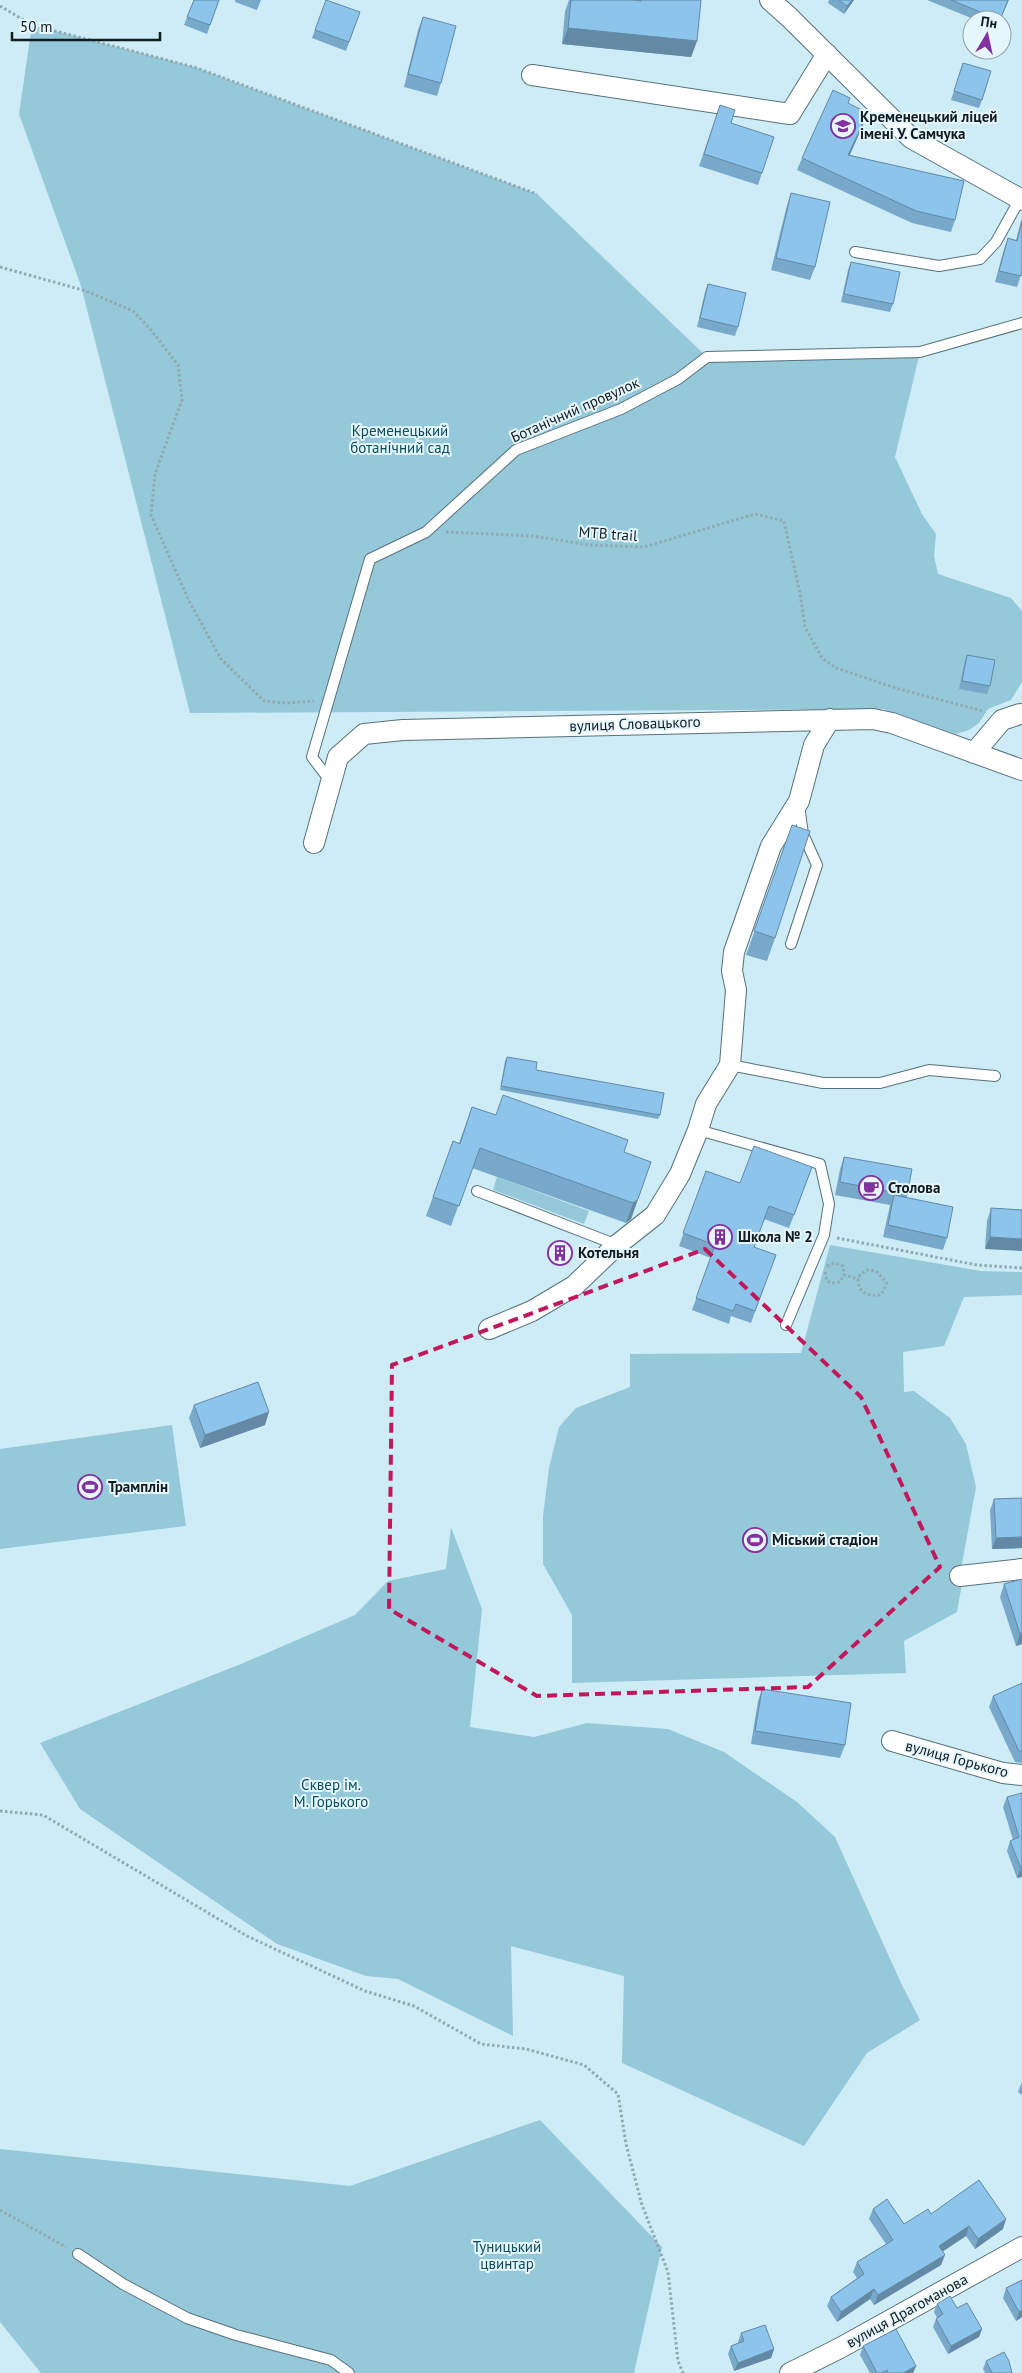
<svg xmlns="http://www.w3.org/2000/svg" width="1022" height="2373" viewBox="0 0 1022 2373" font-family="'PT Sans',sans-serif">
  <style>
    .green { fill: #95c8d9 }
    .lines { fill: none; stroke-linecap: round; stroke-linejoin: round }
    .service-casing { stroke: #57717a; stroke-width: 12 }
    .minor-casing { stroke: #57717a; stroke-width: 22 }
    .path { stroke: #91a9b1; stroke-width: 3; stroke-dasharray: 2.5 2.5; stroke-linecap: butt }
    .service { stroke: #fff; stroke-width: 10 }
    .minor { stroke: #fff; stroke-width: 20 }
    .wall { fill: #79a9ca }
    .shaded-wall { fill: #6389a4 }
    .building { fill: #8dc4eb; stroke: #6389a4 }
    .marked { fill: none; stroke: #c2185b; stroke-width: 4; stroke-dasharray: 10 6; stroke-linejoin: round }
    .labels { text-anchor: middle; stroke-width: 4; stroke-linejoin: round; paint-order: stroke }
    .poi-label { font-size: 15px; font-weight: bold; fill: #121c20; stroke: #e5f7fd; text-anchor: start }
    .street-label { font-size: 15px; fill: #121c20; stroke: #e5f7fd }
    .park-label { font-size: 15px; fill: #0a4b5c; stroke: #e5f7fd }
  </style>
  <rect width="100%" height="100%" fill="#ceecf6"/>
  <path class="green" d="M 32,25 L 194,67 L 537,194 L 707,357 L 920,352 L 895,457 L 922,514 L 936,534 L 934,556 L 938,574 L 1011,598 L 1022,611 L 1022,682 L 1011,700 L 988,709 L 979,723 L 969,730 L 956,734 L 883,709 L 190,713 L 81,286 L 19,114 Z
    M 497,1177 L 589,1211 L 584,1224 L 493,1190 Z
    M 830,1245 L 981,1271 L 1022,1272 L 1022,1295 L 964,1297 L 944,1346 L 903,1352 L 904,1392 L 914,1391 L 950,1418 L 966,1444 L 976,1487 L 960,1575 L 961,1589 L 957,1612 L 904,1641 L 906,1673 L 572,1683 L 572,1615 L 543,1564 L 543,1516 L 549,1468 L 559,1427 L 576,1408 L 630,1387 L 630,1354 L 801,1353 Z
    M 172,1425 L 186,1526 L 0,1549 L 0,1449 Z
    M 451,1527 L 482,1609 L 470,1727 L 534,1737 L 587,1723 L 668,1729 L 724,1752 L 797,1802 L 835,1837 L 901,1983 L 920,2020 L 867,2053 L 804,2146 L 622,2063 L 624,1976 L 511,1946 L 513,2036 L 398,1979 L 366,1976 L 277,1944 L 80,1809 L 40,1743 L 241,1664 L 355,1615 L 388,1581 L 446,1569 Z
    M 540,2120 L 662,2247 L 634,2373 L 41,2373 L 0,2322 L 0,2149 L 350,2186 Z"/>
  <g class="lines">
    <defs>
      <path id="service" d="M 855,252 L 939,266 L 980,259 L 996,242 L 1021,197
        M 331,782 L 312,757 L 370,559 L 426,532 L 516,450 L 621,409 L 678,379 L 707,357 L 920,352 L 1022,323
        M 791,944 L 817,865 L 803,834 L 799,805
        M 730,1065 L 823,1083 L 880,1083 L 929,1070 L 995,1076
        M 698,1130 L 820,1164 L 829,1204 L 824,1235 L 786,1325
        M 477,1191 L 617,1245
        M 78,2254 L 123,2284 L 187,2318 L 236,2335 L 331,2360 L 349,2373"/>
      <path id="minor" d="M 770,0 L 790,18 L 911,138 L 1022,200
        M 532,75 L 790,114 L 827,54
        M 974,753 L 1002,720 L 1020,714
        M 314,843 L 338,757 L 364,734 L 403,730 L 873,719 L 892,723 L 1022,770
        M 489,1329 L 532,1311 L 574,1286 L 617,1245 L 655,1215 L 680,1174 L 698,1130 L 706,1104 L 730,1065 L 736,990 L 732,971 L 734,952 L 771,846 L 799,801 L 814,745 L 830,719
        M 960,1576 L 1022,1569
        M 892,1741 L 1003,1773 L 1022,1775
        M 790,2373 L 840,2348 L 1022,2247"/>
    </defs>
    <use href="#service" class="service-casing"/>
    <use href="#minor" class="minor-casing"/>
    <path class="path" d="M 0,6 L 32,25 L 194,67 L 537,194
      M 0,267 L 86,291 L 133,311 L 151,330 L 178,365 L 182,400 L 155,474 L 151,515 L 189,601 L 221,659 L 264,701 L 286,703 L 314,701
      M 446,532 L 533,536 L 588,545 L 644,547 L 755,514 L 784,521 L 800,593 L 805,627 L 822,658 L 836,668 L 899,689 L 983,711
      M 837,1238 L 977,1265 L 1022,1268
      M 827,1266 L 834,1263 L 843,1266 L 844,1275
      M 825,1272 L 827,1281 L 832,1283 L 840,1282 L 844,1275 L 858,1279 C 859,1294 867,1296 881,1295 L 887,1283 L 876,1271 L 867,1270 L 860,1275 L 858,1279
      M 0,1811 L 43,1815 L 247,1936 L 365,1991 L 414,2006 L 481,2044 L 526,2049 L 584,2065 L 618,2094 L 626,2144 L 642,2205 L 668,2272 L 678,2361 L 683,2373
      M 0,2210 L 66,2247"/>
    <use href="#service" class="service"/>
    <use href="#minor" class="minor"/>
  </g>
  <path class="wall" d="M 194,0 L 219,0 L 207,34 L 184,25 Z
    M 235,0 L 261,0 L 257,10 L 235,2 Z
    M 326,0 L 360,12 L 346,51 L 312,38 Z
    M 569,0 L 701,0 L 697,41 L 691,57 L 562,44 L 565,11 Z
    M 829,0 L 854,0 L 844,14 L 828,3 Z
    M 927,0 L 1009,0 L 1000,20 L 976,20 Z
    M 423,17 L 441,83 L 437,96 L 404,87 L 418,30 Z
    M 963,63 L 982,100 L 979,108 L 951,100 Z
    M 850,98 L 848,104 L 863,125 L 850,155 L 955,220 L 951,232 L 912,223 L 797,170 L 802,158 Z
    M 720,105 L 762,173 L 758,185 L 699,166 Z
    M 791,193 L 815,267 L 810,280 L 771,270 L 787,205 Z
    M 1022,217 L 1022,275 L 1021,275 L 1017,287 L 995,282 L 1004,249 L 1008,238 L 1016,240 Z
    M 851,262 L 893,304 L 890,312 L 841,302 L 848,270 Z
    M 708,284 L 738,327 L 735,336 L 697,327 L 705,292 Z
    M 967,655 L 990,686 L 987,694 L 959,689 L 964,664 Z
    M 792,825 L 775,938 L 767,961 L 746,955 Z
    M 507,1057 L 536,1070 L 660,1115 L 658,1119 L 500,1090 L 505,1061 Z
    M 472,1107 L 495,1115 L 624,1152 L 651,1162 L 631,1219 L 626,1223 L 472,1168 L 451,1226 L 426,1216 L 453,1141 L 459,1143 Z
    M 844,1157 L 907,1195 L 907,1197 L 947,1238 L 943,1250 L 883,1237 L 890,1205 L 835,1195 L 840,1169 Z
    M 812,1167 L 789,1228 L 764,1219 L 754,1247 L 776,1255 L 751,1323 L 731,1316 L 729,1324 L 692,1310 L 711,1258 L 679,1246 L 706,1171 L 740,1183 Z
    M 991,1208 L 1022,1210 L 985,1249 L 987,1221 Z
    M 194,1405 L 265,1425 L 200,1448 L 189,1418 Z
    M 1022,1498 L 1022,1548 L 992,1549 L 990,1510 L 994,1499 Z
    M 1022,1579 L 1022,1644 L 1016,1646 L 1000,1597 L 1004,1584 Z
    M 1022,1683 L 1022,1763 L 1015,1762 L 989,1707 L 993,1696 Z
    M 762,1689 L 845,1745 L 840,1758 L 751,1744 L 758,1701 Z
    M 1022,1793 L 1022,1877 L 1017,1878 L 1007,1851 L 1010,1841 L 1013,1840 L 1003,1807 L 1007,1797 Z
    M 1022,2082 L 1022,2095 L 1018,2092 Z
    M 873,2209 L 904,2224 L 931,2214 L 1003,2229 L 975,2249 L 966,2236 L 943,2251 L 941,2265 L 874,2305 L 870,2299 L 837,2322 L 827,2306 L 831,2297 L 857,2278 L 853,2272 L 857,2262 L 886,2244 L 869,2219 Z
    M 1022,2280 L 1022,2317 L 1016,2321 L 1003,2298 L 1006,2288 Z
    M 937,2304 L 957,2308 L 982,2329 L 979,2337 L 948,2354 L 933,2327 L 936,2319 L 937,2318 L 934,2312 Z
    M 741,2333 L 774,2349 L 771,2358 L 734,2371 L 728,2354 L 731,2346 L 738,2343 L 738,2342 Z
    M 863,2346 L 916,2366 L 913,2373 L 870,2373 L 860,2355 Z
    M 986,2361 L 1012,2373 L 985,2373 L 983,2369 Z"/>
  <path class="shaded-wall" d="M 852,0 L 854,0 L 844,14 L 847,6 Z
    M 568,28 L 697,41 L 691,57 L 562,44 Z
    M 868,113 L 863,125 L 844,167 L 848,155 Z
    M 638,1199 L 631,1219 L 626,1223 L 633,1203 Z
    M 990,1237 L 1022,1239 L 1022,1251 L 985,1249 Z
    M 269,1412 L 265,1425 L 200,1448 L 205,1435 Z
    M 1022,1537 L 1022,1548 L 992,1549 L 996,1538 Z
    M 1022,1633 L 1022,1644 L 1016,1646 L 1020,1634 Z
    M 1021,1868 L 1022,1868 L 1022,1877 L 1017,1878 Z
    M 1006,2219 L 1003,2229 L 975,2249 L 978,2239 Z
    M 969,2226 L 966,2236 L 936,2256 L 939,2246 Z
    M 945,2255 L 941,2265 L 874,2305 L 878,2295 Z
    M 874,2289 L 870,2299 L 837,2322 L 841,2312 Z
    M 1022,2310 L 1022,2317 L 1016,2321 L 1019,2312 Z
    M 982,2329 L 979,2337 L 948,2354 L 951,2346 Z
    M 774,2349 L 771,2358 L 734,2371 L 738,2363 Z
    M 916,2366 L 913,2373 L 903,2373 Z"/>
  <path class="building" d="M 194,0 L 219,0 L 210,25 L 187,17 Z
    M 326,0 L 360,12 L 349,42 L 315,30 Z
    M 571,0 L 632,0 L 641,1 L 641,0 L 701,0 L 697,41 L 568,28 Z
    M 839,0 L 852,0 L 847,6 Z
    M 951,0 L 1008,0 L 1000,20 Z
    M 423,17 L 456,26 L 441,83 L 408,74 Z
    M 963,63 L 991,71 L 982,100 L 954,91 Z
    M 833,90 L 850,98 L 848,103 L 868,113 L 848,155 L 964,181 L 955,220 L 916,211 L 802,158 Z
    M 720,105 L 735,110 L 731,123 L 774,137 L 762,173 L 704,154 Z
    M 791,193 L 830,202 L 815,267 L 776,258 Z
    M 1022,222 L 1022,271 L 1021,276 L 999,271 L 1008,238 L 1017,241 Z
    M 851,262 L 900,272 L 893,304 L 844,294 Z
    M 708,284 L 746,293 L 738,327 L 700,318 Z
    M 967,655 L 995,660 L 990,686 L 962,681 Z
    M 792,825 L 810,831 L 775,938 L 754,931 Z
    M 507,1057 L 537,1062 L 536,1070 L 664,1093 L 660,1115 L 501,1086 Z
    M 503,1095 L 628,1140 L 624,1152 L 651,1162 L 638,1199 L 633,1203 L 480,1148 L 459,1206 L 433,1197 L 453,1141 L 460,1144 L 472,1107 L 496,1115 Z
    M 754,1146 L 812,1167 L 794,1215 L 769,1206 L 754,1247 L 776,1255 L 755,1311 L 736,1304 L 733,1311 L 696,1298 L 715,1245 L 683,1233 L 706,1171 L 740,1183 Z
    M 844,1157 L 912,1169 L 907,1195 L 840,1182 Z
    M 894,1195 L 953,1207 L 947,1238 L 888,1225 Z
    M 991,1208 L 1022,1210 L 1022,1239 L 990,1237 Z
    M 258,1382 L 269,1412 L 205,1435 L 194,1405 Z
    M 1022,1498 L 1022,1537 L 996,1538 L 994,1499 Z
    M 1022,1579 L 1022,1633 L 1020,1634 L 1004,1584 Z
    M 1022,1683 L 1022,1752 L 1019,1751 L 993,1696 Z
    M 762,1689 L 851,1703 L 845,1745 L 755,1731 Z
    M 1022,1793 L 1022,1868 L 1021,1868 L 1010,1841 L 1019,1837 L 1007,1797 Z
    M 979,2180 L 1006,2219 L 978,2239 L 969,2226 L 939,2246 L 945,2255 L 878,2295 L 874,2289 L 841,2312 L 831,2297 L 864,2274 L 857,2262 L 893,2240 L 873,2209 L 887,2199 L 904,2224 L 928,2209 L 931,2214 Z
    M 1022,2280 L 1022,2310 L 1019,2312 L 1006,2288 Z
    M 950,2296 L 957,2308 L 967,2303 L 982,2329 L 951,2346 L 936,2319 L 943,2314 L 937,2304 Z
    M 765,2325 L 774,2349 L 738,2363 L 731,2346 L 744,2341 L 741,2333 Z
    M 896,2329 L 916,2366 L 903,2373 L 888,2373 L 887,2370 L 881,2373 L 877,2373 L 863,2346 Z
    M 1004,2352 L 1009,2361 L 1012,2373 L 992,2373 L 986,2361 Z"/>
  <path class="marked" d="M 705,1249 L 861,1397 L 940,1567 L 808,1687 L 537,1696 L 389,1609 L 392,1365 Z"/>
  <defs>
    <symbol id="school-ring" viewBox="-11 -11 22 22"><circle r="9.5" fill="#e5f7fd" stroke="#8431a0" stroke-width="1.5"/><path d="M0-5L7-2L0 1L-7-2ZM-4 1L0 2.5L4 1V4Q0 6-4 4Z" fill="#8431a0"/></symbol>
    <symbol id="cafe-ring" viewBox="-11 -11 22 22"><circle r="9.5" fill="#e5f7fd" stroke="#8431a0" stroke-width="1.5"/><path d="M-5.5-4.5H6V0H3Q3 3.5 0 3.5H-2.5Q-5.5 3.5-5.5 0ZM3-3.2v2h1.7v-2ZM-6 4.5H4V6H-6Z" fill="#8431a0"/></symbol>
    <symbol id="building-ring" viewBox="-11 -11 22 22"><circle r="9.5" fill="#e5f7fd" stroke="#8431a0" stroke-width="1.5"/><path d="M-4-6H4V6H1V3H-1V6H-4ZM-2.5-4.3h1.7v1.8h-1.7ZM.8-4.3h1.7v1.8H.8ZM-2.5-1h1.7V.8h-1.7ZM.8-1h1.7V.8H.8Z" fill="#8431a0"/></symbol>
    <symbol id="stadium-ring" viewBox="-11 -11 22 22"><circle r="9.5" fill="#e5f7fd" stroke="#8431a0" stroke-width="1.5"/><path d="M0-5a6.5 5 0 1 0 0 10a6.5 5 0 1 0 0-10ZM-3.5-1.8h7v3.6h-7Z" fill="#8431a0"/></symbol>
  </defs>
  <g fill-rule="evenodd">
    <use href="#school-ring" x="829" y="112" width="28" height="28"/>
    <use href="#cafe-ring" x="857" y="1174" width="28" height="28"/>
    <use href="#building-ring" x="706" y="1223" width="28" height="28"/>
    <use href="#building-ring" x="546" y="1239" width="28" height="28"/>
    <use href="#stadium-ring" x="76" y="1473" width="28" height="28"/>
    <use href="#stadium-ring" x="741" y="1526" width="28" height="28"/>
  </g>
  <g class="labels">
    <g class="poi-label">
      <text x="860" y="122">Кременецький ліцей<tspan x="860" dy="17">імені У. Самчука</tspan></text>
      <text x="888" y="1193">Столова</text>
      <text x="738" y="1242">Школа № 2</text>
      <text x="578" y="1258">Котельня</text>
      <text x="108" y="1492">Трамплін</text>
      <text x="772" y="1545">Міський стадіон</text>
    </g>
    <g class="street-label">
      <text transform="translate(575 410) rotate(-24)" y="5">Ботанічний провулок</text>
      <text transform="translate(608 534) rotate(4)" y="5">MTB trail</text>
      <text transform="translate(635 724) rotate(-2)" y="5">вулиця Словацького</text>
      <text transform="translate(957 1759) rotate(15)" y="5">вулиця Горького</text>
      <text transform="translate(907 2311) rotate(-29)" y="5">вулиця Драгоманова</text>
    </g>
    <g class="park-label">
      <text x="400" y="436">Кременецький<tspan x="400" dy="17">ботанічний сад</tspan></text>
      <text x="331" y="1790">Сквер ім.<tspan x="331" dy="17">М. Горького</tspan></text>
      <text x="507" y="2252">Туницький<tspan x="507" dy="17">цвинтар</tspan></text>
    </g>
  </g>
  <g transform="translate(987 35) rotate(9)"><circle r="24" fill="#e5f7fd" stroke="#919fa5"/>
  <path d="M0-4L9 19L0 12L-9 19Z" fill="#8431a0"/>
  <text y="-8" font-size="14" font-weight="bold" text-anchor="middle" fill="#121c20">Пн</text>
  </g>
  <path d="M12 32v8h148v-8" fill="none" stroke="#121c20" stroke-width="2.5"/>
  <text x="20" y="32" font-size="15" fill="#121c20" stroke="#e5f7fd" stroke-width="4" paint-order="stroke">50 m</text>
</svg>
